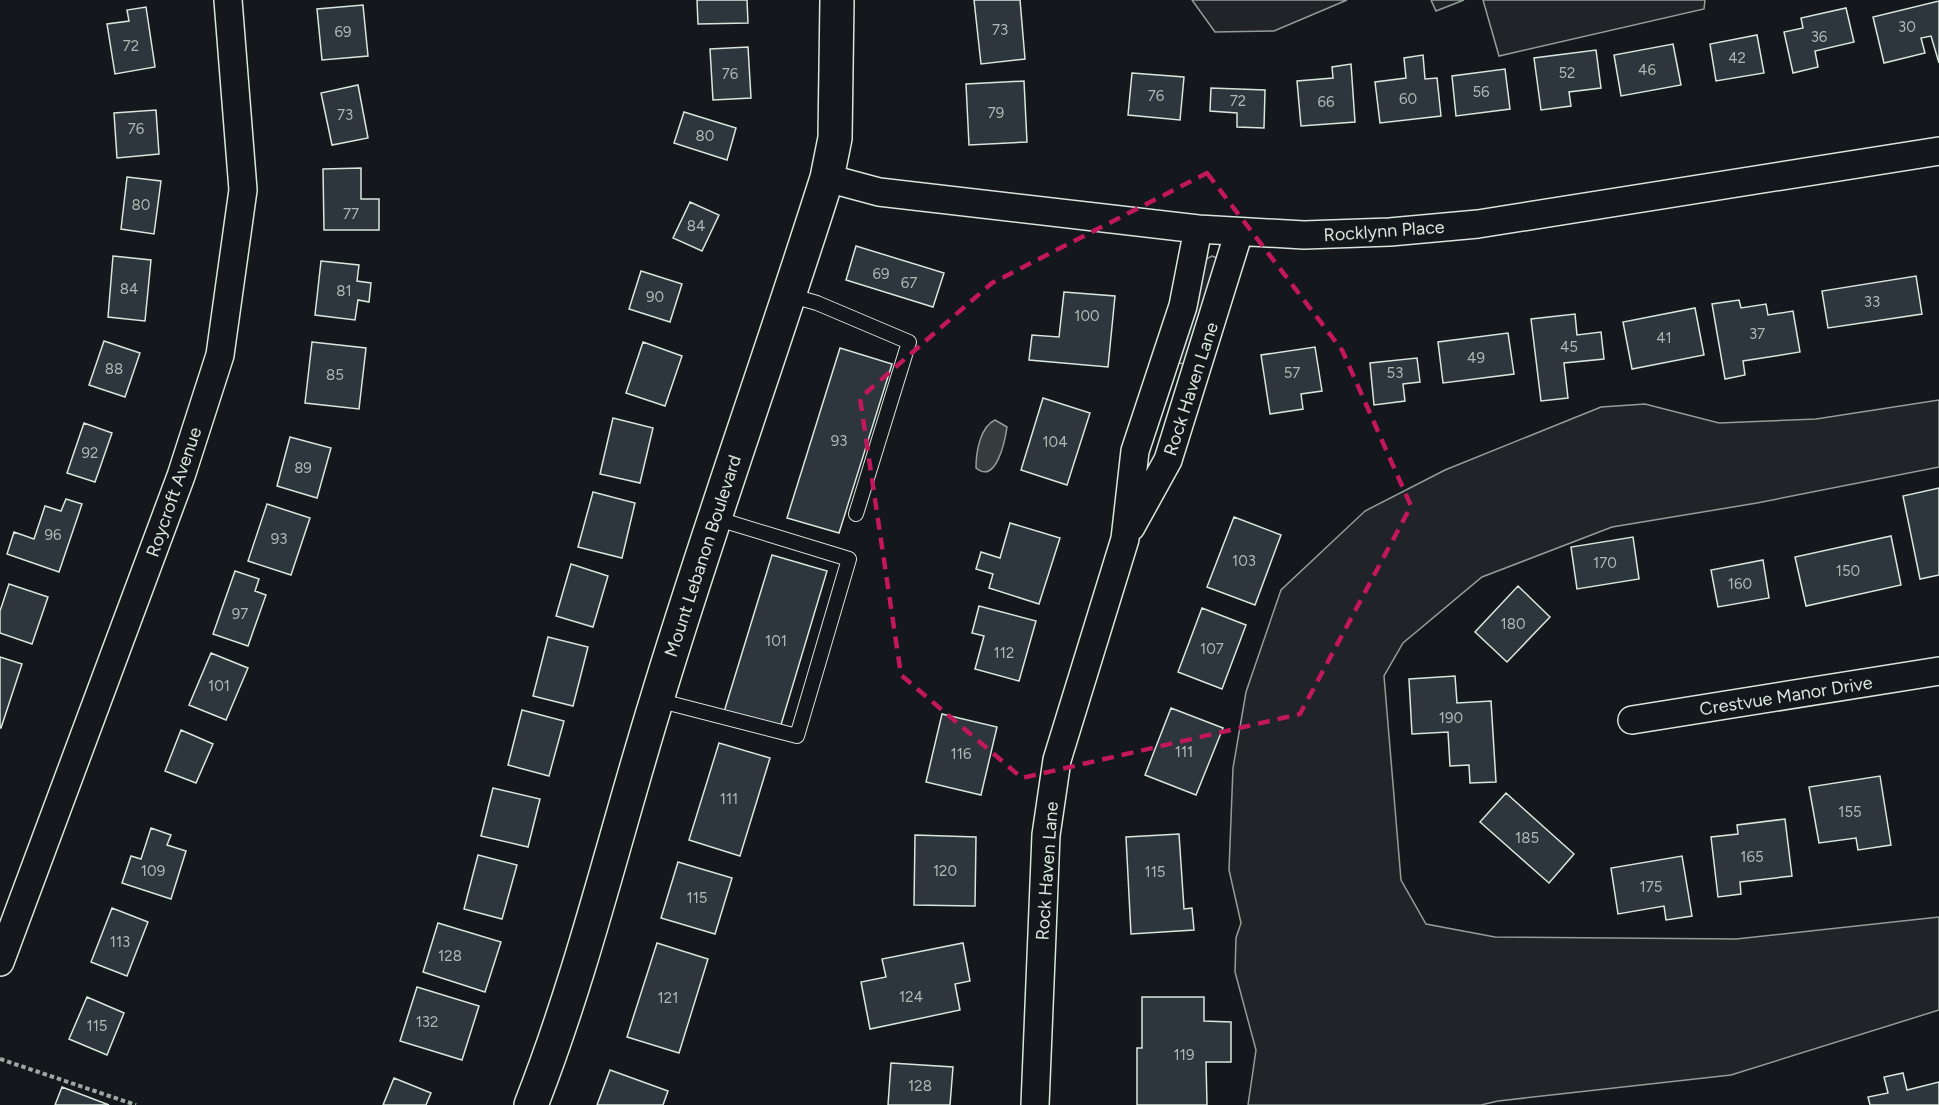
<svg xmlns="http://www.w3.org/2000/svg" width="1939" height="1105" viewBox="0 0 1939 1105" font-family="Figtree,sans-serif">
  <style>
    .green { fill: #202428; stroke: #939e99; stroke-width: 1.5 }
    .water { fill: #363b3e; stroke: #939e99; stroke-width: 1.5 }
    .building { fill: #2c363c; stroke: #d8e6dc; stroke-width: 1.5 }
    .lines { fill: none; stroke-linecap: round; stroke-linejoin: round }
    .service-casing { stroke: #d8e6dc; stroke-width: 16 }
    .minor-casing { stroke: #d8e6dc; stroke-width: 30 }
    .tertiary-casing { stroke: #d8e6dc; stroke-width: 36 }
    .path { stroke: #9da8a2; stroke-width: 4; stroke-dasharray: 4.5 3; stroke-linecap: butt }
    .service { stroke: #14181c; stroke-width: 14 }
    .minor { stroke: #14181c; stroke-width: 27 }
    .tertiary { stroke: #14181c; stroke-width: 33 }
    .marked { fill: none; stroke: #c2185b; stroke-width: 4.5; stroke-dasharray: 12 8; stroke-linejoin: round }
    .labels { text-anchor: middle; stroke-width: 4.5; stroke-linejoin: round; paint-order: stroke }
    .number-label { font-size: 15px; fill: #adbab4 }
    .street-label { font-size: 18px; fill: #d8e6dc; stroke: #14181c }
  </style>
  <rect width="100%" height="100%" fill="#14181c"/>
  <path class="green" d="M 1192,0 L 1347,0 L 1274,31 L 1215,32 Z
    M 1431,0 L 1464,0 L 1436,11 Z
    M 1483,0 L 1705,0 L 1704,9 L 1499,56 Z
    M 1212,256 L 1217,258 L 1184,364 L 1179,363 L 1175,357 L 1206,259 Z
    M 1939,400 L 1939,467 L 1757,503 L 1612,527 L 1482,577 L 1403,643 L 1384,676 L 1401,880 L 1426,924 L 1495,937 L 1736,939 L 1939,917 L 1939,1010 L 1731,1075 L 1498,1101 L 1481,1105 L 1248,1105 L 1256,1050 L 1235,972 L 1236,938 L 1241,923 L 1229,870 L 1233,768 L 1246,692 L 1281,590 L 1365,511 L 1445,470 L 1601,407 L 1645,404 L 1719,423 L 1816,419 Z"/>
  <path class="water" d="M 995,420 L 1007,427 C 1005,441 996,485 976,468 C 976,452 980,427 995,420 Z"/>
  <path class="building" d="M 697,0 L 747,0 L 748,23 L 698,24 Z
    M 974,0 L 1020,0 L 1025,59 L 981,64 Z
    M 1939,1 L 1939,63 L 1931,36 L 1921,38 L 1925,53 L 1884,63 L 1873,17 Z
    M 363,5 L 368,56 L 322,60 L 317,9 Z
    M 146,7 L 155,67 L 115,74 L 107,24 L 129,21 L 127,10 Z
    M 1846,8 L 1854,42 L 1815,51 L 1818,67 L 1793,73 L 1784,32 L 1803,28 L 1801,18 Z
    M 1757,35 L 1764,73 L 1716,81 L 1710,44 Z
    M 1673,44 L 1681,85 L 1621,96 L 1614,55 Z
    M 748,47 L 751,98 L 713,100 L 710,49 Z
    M 1596,50 L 1601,88 L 1569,92 L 1571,106 L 1541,110 L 1534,58 Z
    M 1423,55 L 1425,79 L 1437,78 L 1441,116 L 1380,123 L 1375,82 L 1406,78 L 1404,58 Z
    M 1351,64 L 1355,122 L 1301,126 L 1297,81 L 1333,78 L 1332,67 Z
    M 1505,69 L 1510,109 L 1456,116 L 1452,76 Z
    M 1132,73 L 1184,77 L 1180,120 L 1128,115 Z
    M 1024,81 L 1027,142 L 969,145 L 966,84 Z
    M 358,85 L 368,138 L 332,145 L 321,93 Z
    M 1211,88 L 1265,90 L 1264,128 L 1237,127 L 1237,113 L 1210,111 Z
    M 156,110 L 159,154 L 117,158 L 114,113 Z
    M 684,112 L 736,128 L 727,160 L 674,143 Z
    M 361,168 L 361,199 L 379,199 L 379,230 L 324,230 L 323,169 Z
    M 127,177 L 161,181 L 154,234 L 121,229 Z
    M 690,202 L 719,215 L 702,251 L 673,238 Z
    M 856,246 L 944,273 L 933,307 L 846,280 Z
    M 113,256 L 151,260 L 145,321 L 108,317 Z
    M 321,261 L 359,265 L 357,281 L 371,283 L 369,302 L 358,300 L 355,320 L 315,315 Z
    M 641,271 L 682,284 L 670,322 L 629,309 Z
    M 1916,276 L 1922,314 L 1828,328 L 1822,291 Z
    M 1064,292 L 1115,296 L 1108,367 L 1029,360 L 1032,335 L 1059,337 Z
    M 1739,300 L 1741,308 L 1766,304 L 1768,315 L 1793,311 L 1800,352 L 1743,361 L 1745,375 L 1725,379 L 1712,304 Z
    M 1695,308 L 1704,355 L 1632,369 L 1623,322 Z
    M 1575,314 L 1577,335 L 1601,332 L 1604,359 L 1564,363 L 1568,398 L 1541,401 L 1531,319 Z
    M 1508,333 L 1514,374 L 1443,383 L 1438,342 Z
    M 104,341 L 140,353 L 125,397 L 89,385 Z
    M 312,342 L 366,348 L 359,409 L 305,403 Z
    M 643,342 L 682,356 L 665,406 L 626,393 Z
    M 1315,347 L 1322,391 L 1301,394 L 1303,409 L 1270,414 L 1261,355 Z
    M 840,348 L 892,364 L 839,533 L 787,518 Z
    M 1417,358 L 1420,382 L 1403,384 L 1405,401 L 1374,405 L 1370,363 Z
    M 1043,398 L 1090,413 L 1067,485 L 1021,470 Z
    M 613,418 L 653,428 L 640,483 L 600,474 Z
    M 84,423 L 112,433 L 95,482 L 67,473 Z
    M 290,437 L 331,448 L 317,498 L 277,486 Z
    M 1939,488 L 1939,575 L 1920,579 L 1903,496 Z
    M 593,492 L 635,503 L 622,558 L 578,547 Z
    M 66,499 L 82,504 L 59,572 L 7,554 L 14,532 L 34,539 L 45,506 L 61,511 Z
    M 267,504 L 310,518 L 291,575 L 248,561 Z
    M 1234,517 L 1281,535 L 1255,605 L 1207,587 Z
    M 1010,523 L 1060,538 L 1039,604 L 989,588 L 993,574 L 976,569 L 981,552 L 1000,558 Z
    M 1891,536 L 1901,585 L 1806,606 L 1795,557 Z
    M 1633,537 L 1639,579 L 1577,589 L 1571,547 Z
    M 772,555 L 827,571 L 780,728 L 724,712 Z
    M 1763,560 L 1769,598 L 1718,607 L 1711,570 Z
    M 571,564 L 608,576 L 593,627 L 556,616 Z
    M 235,571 L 259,579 L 255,591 L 266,595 L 248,646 L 213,634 Z
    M 9,584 L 48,597 L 32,644 L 0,633 L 0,611 Z
    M 1518,586 L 1550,617 L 1507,662 L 1475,632 Z
    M 979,606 L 1036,621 L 1019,681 L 975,669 L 984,636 L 972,633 Z
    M 1202,608 L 1246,625 L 1222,689 L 1178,672 Z
    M 548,637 L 588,647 L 573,706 L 533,696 Z
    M 211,653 L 248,668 L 226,720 L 189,705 Z
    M 0,657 L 22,664 L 1,728 L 0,728 Z
    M 1455,676 L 1457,703 L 1491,701 L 1496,782 L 1470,783 L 1469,765 L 1450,766 L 1448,732 L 1412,734 L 1409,679 Z
    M 1171,708 L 1223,728 L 1196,795 L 1145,775 Z
    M 522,710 L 564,721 L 549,776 L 508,765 Z
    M 942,714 L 997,727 L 981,795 L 926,782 Z
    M 181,730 L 213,744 L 196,783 L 165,771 Z
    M 719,743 L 770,758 L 740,856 L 689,840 Z
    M 1880,776 L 1891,845 L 1858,850 L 1856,838 L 1819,843 L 1809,787 Z
    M 493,788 L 540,799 L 528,847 L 481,836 Z
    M 1506,793 L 1574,854 L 1549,883 L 1480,822 Z
    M 1785,819 L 1792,876 L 1740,882 L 1741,894 L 1718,897 L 1711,837 L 1738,834 L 1737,825 Z
    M 151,828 L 171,835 L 167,845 L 186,851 L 171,899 L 122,883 L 131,856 L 141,859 Z
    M 1179,834 L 1184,909 L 1192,908 L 1194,930 L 1131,934 L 1126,837 Z
    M 915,835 L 976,837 L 975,906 L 914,905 Z
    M 478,855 L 517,865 L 502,919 L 464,909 Z
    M 1682,856 L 1692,916 L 1666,920 L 1664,906 L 1618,914 L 1611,868 Z
    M 678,862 L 732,878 L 715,934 L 661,918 Z
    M 112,908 L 148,922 L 127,976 L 91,962 Z
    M 438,923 L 501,942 L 485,992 L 423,972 Z
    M 657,943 L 708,959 L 679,1053 L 627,1037 Z
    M 963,943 L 970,981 L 955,984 L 960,1010 L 870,1029 L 861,982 L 886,977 L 882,959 Z
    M 417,987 L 479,1006 L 462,1060 L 400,1041 Z
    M 87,997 L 124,1013 L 107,1055 L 69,1039 Z
    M 1142,997 L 1204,997 L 1204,1021 L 1231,1022 L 1231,1062 L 1206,1062 L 1207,1105 L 1137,1105 L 1137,1048 L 1142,1048 Z
    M 891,1063 L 953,1067 L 950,1105 L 888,1105 Z
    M 610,1070 L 668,1091 L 663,1105 L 597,1105 Z
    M 1903,1073 L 1907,1090 L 1939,1082 L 1939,1105 L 1870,1105 L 1868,1097 L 1888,1093 L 1884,1077 Z
    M 394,1078 L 431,1093 L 426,1105 L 383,1105 Z
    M 62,1087 L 109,1105 L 55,1105 Z"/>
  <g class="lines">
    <defs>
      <path id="service" d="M 789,295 L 817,303 L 909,342 L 856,514
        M 657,700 L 797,736 L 849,559 L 715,518"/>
      <path id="minor" d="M 827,178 L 879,192 L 1198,229 L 1304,235 L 1390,232 L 1478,224 L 1939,151
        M 1131,527 L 1168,460 L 1239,232
        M 1632,720 L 1939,671
        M 0,962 L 181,476 L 220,355 L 243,190 L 228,0
        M 1035,1105 L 1046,835 L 1057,760 L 1125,539 L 1135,451 L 1183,306 L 1198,229"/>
      <path id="tertiary" d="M 531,1105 C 583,972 615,835 657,699 C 710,524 772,352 827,178 L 835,138 L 837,0"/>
    </defs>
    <use href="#service" class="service-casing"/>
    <use href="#minor" class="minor-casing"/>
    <use href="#tertiary" class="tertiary-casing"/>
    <path class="path" d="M 0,1059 L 136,1105"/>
    <use href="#service" class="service"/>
    <use href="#minor" class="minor"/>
    <use href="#tertiary" class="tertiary"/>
  </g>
  <path class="marked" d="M 1207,173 L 1342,350 L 1411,506 L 1300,714 L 1022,778 L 901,675 L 860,398 L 992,283 Z"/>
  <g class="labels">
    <g class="number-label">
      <text x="1907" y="32">30</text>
      <text x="1000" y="35">73</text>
      <text x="343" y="37">69</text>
      <text x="1819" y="42">36</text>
      <text x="131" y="51">72</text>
      <text x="1737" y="63">42</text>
      <text x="1647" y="75">46</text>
      <text x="1567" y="78">52</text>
      <text x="730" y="79">76</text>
      <text x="1481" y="97">56</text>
      <text x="1156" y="101">76</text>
      <text x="1408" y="104">60</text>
      <text x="1238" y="106">72</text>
      <text x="1326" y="107">66</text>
      <text x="996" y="118">79</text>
      <text x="345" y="120">73</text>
      <text x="136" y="134">76</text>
      <text x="705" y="141">80</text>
      <text x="141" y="210">80</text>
      <text x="351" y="219">77</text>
      <text x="696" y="231">84</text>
      <text x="881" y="279">69</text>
      <text x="909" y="288">67</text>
      <text x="129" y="294">84</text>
      <text x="344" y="296">81</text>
      <text x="655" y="302">90</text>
      <text x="1872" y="307">33</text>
      <text x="1087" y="321">100</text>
      <text x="1757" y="339">37</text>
      <text x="1664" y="343">41</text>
      <text x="1569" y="352">45</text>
      <text x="1476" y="363">49</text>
      <text x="114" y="374">88</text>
      <text x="1292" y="378">57</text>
      <text x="1395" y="378">53</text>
      <text x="335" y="380">85</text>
      <text x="839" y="446">93</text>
      <text x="1055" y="447">104</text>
      <text x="90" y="458">92</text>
      <text x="303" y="473">89</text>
      <text x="53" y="540">96</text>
      <text x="279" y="544">93</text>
      <text x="1244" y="566">103</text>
      <text x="1605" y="568">170</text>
      <text x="1848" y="576">150</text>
      <text x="1740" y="589">160</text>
      <text x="240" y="619">97</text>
      <text x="1513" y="629">180</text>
      <text x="776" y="646">101</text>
      <text x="1212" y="654">107</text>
      <text x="1004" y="658">112</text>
      <text x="219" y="691">101</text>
      <text x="1451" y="723">190</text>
      <text x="1184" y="757">111</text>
      <text x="961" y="759">116</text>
      <text x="729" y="804">111</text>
      <text x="1850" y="817">155</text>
      <text x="1527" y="843">185</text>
      <text x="1752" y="862">165</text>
      <text x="153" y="876">109</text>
      <text x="945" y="876">120</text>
      <text x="1155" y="877">115</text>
      <text x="1651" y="892">175</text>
      <text x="697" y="903">115</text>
      <text x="120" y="947">113</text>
      <text x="450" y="961">128</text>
      <text x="911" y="1002">124</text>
      <text x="668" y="1003">121</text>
      <text x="427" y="1027">132</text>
      <text x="97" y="1031">115</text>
      <text x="1184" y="1060">119</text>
      <text x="920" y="1091">128</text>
    </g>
    <g class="street-label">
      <text transform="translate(1384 231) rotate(-4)" y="6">Rocklynn Place</text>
      <text transform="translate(1191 389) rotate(-72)" y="6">Rock Haven Lane</text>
      <text transform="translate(174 492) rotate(-71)" y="6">Roycroft Avenue</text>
      <text transform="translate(703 556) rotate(-72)" y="6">Mount Lebanon Boulevard</text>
      <text transform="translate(1786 696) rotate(-9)" y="6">Crestvue Manor Drive</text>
      <text transform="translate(1047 871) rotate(-86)" y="6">Rock Haven Lane</text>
    </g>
  </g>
</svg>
